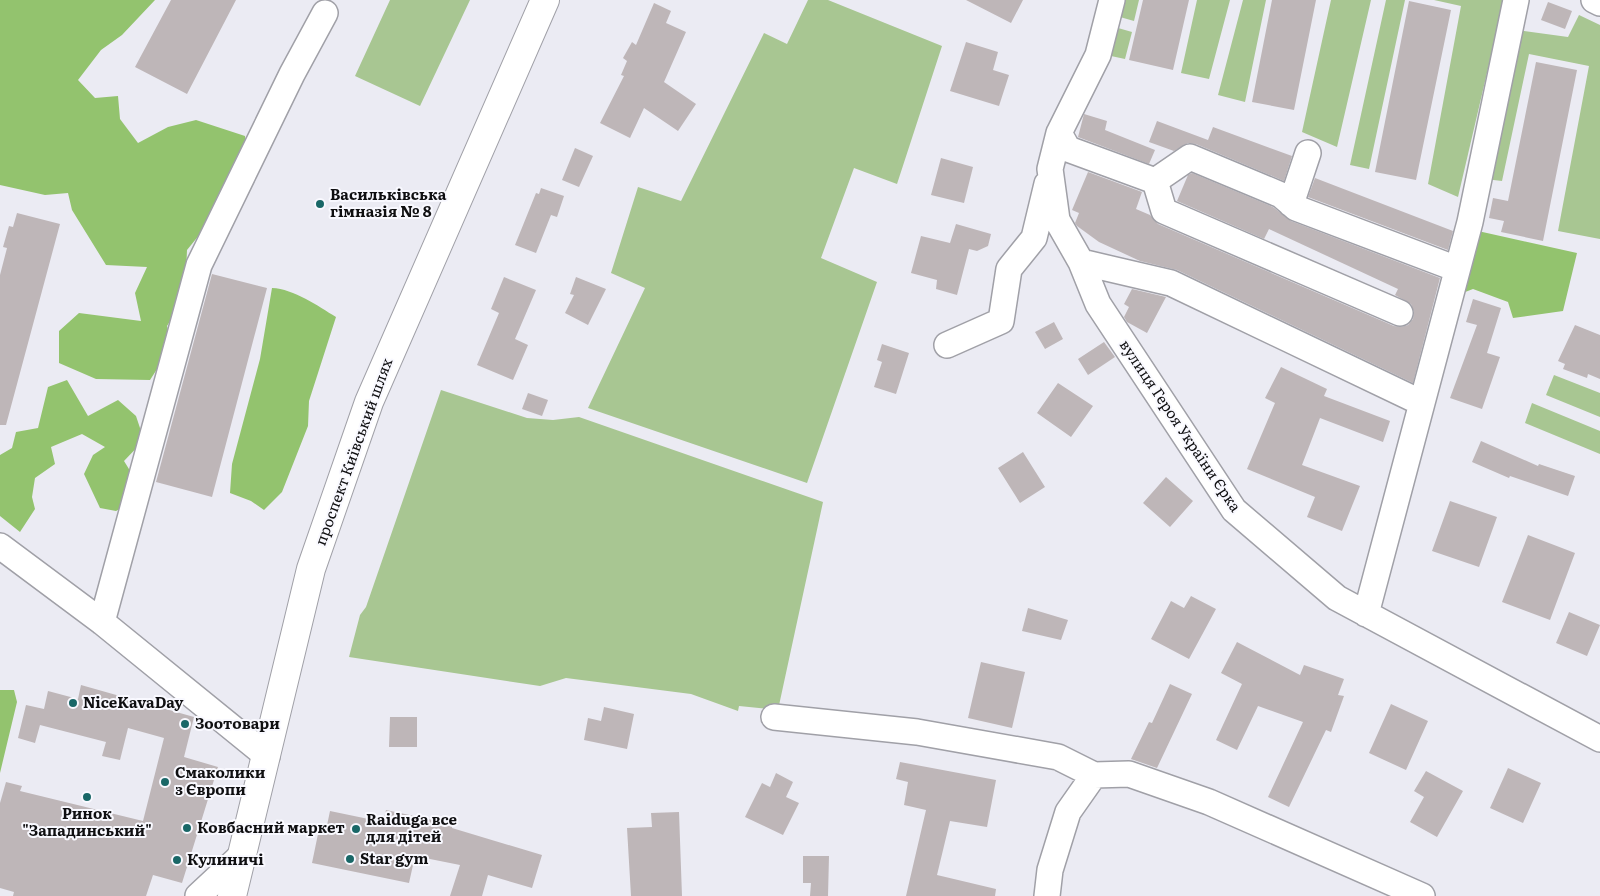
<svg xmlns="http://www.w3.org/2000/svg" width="1600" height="896" viewBox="0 0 1600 896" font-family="Literata,serif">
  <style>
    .green { fill: #a8c692 }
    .forest { fill: #93c36e }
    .building { fill: #beb6b8 }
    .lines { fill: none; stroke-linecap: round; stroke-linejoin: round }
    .minor-casing { stroke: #a0a0a7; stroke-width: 28 }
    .major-casing { stroke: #a0a0a7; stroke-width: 30 }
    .minor { stroke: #fff; stroke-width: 25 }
    .major { stroke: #fff; stroke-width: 28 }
    .poi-dot { fill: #196767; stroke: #f9f9ff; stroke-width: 2 }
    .labels { text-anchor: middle; stroke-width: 4; stroke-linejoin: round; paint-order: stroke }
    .poi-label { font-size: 15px; font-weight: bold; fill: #0f0f11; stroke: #f9f9ff; text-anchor: start }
    .street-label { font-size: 15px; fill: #0f0f11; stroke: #f9f9ff }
  </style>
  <rect width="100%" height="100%" fill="#ebebf3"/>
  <path class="green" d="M 390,0 L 470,0 L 420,106 L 355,76 Z
    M 808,0 L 828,0 L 942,46 L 897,184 L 854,168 L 821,258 L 877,282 L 807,483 L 588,408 L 645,288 L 611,273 L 638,187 L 681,201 L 764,33 L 787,44 Z
    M 1124,0 L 1139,0 L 1134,21 L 1120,17 Z
    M 1197,0 L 1230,0 L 1209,79 L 1181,73 Z
    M 1243,0 L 1266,0 L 1245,102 L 1218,95 Z
    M 1331,0 L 1371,0 L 1337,147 L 1302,132 Z
    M 1386,0 L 1405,0 L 1369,169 L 1350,165 Z
    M 1434,0 L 1504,0 L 1458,197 L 1428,184 L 1461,6 Z
    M 1579,15 L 1600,25 L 1600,239 L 1558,231 L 1589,66 L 1529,54 L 1502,181 L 1485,179 L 1517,30 L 1568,37 Z
    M 1118,28 L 1132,32 L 1125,59 L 1111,56 Z
    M 1554,375 L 1600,393 L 1600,417 L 1546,395 Z
    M 441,390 L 527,418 L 553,420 L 579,417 L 823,502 L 778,710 L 739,706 L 738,711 L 691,694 L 566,678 L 540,686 L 349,657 L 360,615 L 366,607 Z
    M 1532,403 L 1600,431 L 1600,454 L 1525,423 Z"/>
  <path class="forest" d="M 0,0 L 155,0 L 122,35 L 101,50 L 78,80 L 95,98 L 118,96 L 120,119 L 138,143 L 168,127 L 196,120 L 245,136 L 247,155 L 213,218 L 187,250 L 186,273 L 179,307 L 167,326 L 172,346 L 150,380 L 96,379 L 59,363 L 59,331 L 79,313 L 141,321 L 135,293 L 147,267 L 106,265 L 72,210 L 68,193 L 45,195 L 0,185 Z
    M 1478,231 L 1577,253 L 1563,311 L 1513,318 L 1508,302 L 1473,289 L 1460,294 Z
    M 272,288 C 294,289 318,306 336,317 L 309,401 L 308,426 L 282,492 L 264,510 L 251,501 L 230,493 L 232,464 L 260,359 Z
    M 67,380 L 88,416 L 118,400 L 136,416 L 144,440 L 124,461 L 145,495 L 116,511 L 100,508 L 84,474 L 93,455 L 105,447 L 82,434 L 51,447 L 55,464 L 35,478 L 32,497 L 35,509 L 20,532 L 0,516 L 0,455 L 12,448 L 16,432 L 38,428 L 48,387 Z
    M 0,690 L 14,690 L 17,702 L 0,773 Z"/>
  <path class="building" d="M 171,0 L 236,0 L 187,94 L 135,67 Z
    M 966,0 L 1023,0 L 1011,23 Z
    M 1143,0 L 1189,0 L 1173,70 L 1129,60 Z
    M 1272,0 L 1316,0 L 1294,110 L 1252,102 Z
    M 1409,1 L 1451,10 L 1416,180 L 1375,172 Z
    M 1548,2 L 1572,11 L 1565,29 L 1541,20 Z
    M 654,3 L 671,11 L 666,23 L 686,32 L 664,82 L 696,104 L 678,131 L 644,108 L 630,138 L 600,123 L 624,76 L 621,75 L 627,61 L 623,58 L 632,42 L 636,45 Z
    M 966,42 L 998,52 L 993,70 L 1009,75 L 999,106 L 950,91 Z
    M 1536,62 L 1577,70 L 1543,241 L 1501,232 L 1504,221 L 1489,218 L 1493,198 L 1508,201 Z
    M 1084,114 L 1107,121 L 1105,130 L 1155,150 L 1149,164 L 1078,137 Z
    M 1157,121 L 1208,140 L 1213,127 L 1292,156 L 1284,181 L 1196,144 L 1188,143 L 1174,151 L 1149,142 Z
    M 575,148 L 593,156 L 579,187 L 562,180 Z
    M 941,158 L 973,167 L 964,203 L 931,195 Z
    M 1088,172 L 1142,192 L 1136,209 L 1150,215 L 1158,224 L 1394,326 L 1401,327 L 1408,325 L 1413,319 L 1414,312 L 1411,304 L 1395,295 L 1398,289 L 1269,229 L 1264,239 L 1177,201 L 1188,175 L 1192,173 L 1273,207 L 1291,221 L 1440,278 L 1413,383 L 1177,270 L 1140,261 L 1099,242 L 1077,226 L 1075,223 L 1079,213 L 1072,210 Z
    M 1315,178 L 1453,231 L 1448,250 L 1308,197 Z
    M 541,188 L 564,196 L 557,217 L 551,215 L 536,253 L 515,245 L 536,193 L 539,194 Z
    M 17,213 L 60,224 L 6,425 L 0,425 L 0,275 L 7,248 L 3,247 L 9,226 L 13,227 Z
    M 956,224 L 991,234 L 988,246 L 977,251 L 969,249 L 957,295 L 936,289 L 937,280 L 911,273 L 921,236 L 950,243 Z
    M 212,274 L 267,288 L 212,497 L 156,482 Z
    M 504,277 L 536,290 L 515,339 L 528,345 L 513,380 L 477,365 L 499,313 L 491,309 Z
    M 576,277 L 606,289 L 588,325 L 565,313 L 574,295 L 570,294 Z
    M 1132,289 L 1166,297 L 1147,333 L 1127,322 L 1124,317 L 1129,307 L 1124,304 Z
    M 1473,299 L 1501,308 L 1487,353 L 1500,357 L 1482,409 L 1450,398 L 1477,325 L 1466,322 Z
    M 1054,322 L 1063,339 L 1045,349 L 1035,332 Z
    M 1575,325 L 1600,335 L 1600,379 L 1588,374 L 1587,378 L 1563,369 L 1565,364 L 1558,361 Z
    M 1104,342 L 1115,357 L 1088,375 L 1078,359 Z
    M 882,344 L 909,353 L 896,394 L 874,387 L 882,362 L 877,360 Z
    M 1281,367 L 1327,389 L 1324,396 L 1390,421 L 1383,442 L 1320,418 L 1302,465 L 1360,486 L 1342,531 L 1307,517 L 1315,497 L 1247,469 L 1275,403 L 1265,398 Z
    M 1058,383 L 1093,406 L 1071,437 L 1037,413 Z
    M 528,393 L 548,400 L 542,416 L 522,409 Z
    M 1481,441 L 1538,466 L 1539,464 L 1575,476 L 1568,496 L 1510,476 L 1509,478 L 1472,462 Z
    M 1023,452 L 1045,487 L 1020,503 L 998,468 Z
    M 1166,477 L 1193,501 L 1170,527 L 1143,503 Z
    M 1450,501 L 1497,517 L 1479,567 L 1432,551 Z
    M 1528,535 L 1575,553 L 1550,620 L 1502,602 Z
    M 1191,596 L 1216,609 L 1189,659 L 1151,639 L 1171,601 L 1184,608 Z
    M 1028,608 L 1068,620 L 1061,640 L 1022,631 Z
    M 1569,612 L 1600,625 L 1587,656 L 1556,643 Z
    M 1237,642 L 1300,675 L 1304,665 L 1344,679 L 1338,695 L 1344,696 L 1331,732 L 1326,730 L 1289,807 L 1268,797 L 1303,722 L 1258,706 L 1237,750 L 1216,740 L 1242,684 L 1221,673 Z
    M 981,662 L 1025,672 L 1012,728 L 968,718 Z
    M 1170,684 L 1192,694 L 1157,768 L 1131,759 L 1149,722 L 1152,723 Z
    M 81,685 L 194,717 L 184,757 L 218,767 L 182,883 L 153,875 L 146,896 L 13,896 L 14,892 L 0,888 L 0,803 L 6,782 L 22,786 L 20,791 L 143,821 L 164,738 L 128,728 L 120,760 L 102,756 L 106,742 L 40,725 L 35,743 L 18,738 L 26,705 L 44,709 L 48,691 L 78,699 Z
    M 1391,704 L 1428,721 L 1406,770 L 1369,753 Z
    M 604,707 L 634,714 L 627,749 L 584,740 L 588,718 L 601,721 Z
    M 390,717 L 417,717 L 417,747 L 389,747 Z
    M 900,762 L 996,780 L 987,827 L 950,821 L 937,875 L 996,889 L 995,896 L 906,896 L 926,810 L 904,805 L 908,782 L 896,779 Z
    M 1508,768 L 1541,783 L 1523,823 L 1490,808 Z
    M 1426,771 L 1463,791 L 1437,837 L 1410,822 L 1424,797 L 1414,791 Z
    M 776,773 L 793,782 L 786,797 L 799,803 L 783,835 L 745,817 L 762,783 L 770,787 Z
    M 386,810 L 452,824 L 452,828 L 542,855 L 532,888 L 488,875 L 482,896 L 450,896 L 460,865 L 415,856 L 409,883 L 312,863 L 318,834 L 325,835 L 330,811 L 383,822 Z
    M 679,812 L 682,896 L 631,896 L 627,828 L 652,827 L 651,813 Z
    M 803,856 L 829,856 L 828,896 L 810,896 L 811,883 L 803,883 Z"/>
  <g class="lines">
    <defs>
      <path id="minor" d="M 1112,0 L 1098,55 L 1059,133 L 1050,169 L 1057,220 L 1081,262 L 1098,304 L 1234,510 L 1337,598 L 1600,739
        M 1594,0 L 1600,3
        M 1059,133 L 1068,149 L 1155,181 L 1164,211 L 1400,313
        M 1155,181 L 1190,157 L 1281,195 L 1296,208 L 1457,269
        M 1291,204 L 1308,153
        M 1081,262 L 1171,283 L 1422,403
        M 947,345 L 1001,321 L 1009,269 L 1034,238 L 1047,184
        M 0,546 L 102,622 L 267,756
        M 1366,614 L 1470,222 L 1516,0
        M 102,622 L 199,265 L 292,74 L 325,13
        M 774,717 L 917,732 L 1058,757 L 1094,775 L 1129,774 L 1209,802 L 1422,896
        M 198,896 L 242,855
        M 1047,896 L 1050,870 L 1068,812 L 1094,775"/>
      <path id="major" d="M 232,896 L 311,569 L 369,402 L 545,0"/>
    </defs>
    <use href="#minor" class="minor-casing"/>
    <use href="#major" class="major-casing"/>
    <use href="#minor" class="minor"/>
    <use href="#major" class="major"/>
  </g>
  <g class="poi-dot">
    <circle cx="320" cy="204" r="5"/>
    <circle cx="73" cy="703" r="5"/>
    <circle cx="185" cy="724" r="5"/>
    <circle cx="165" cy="782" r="5"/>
    <circle cx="87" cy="797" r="5"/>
    <circle cx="187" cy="828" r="5"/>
    <circle cx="356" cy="829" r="5"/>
    <circle cx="350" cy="859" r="5"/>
    <circle cx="177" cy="860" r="5"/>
  </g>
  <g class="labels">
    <g class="poi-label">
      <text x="330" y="200">Васильківська<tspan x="330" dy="17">гімназія № 8</tspan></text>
      <text x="83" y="708">NiceKavaDay</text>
      <text x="195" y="729">Зоотовари</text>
      <text x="175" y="778">Смаколики<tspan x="175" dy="17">з Європи</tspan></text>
      <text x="87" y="819" text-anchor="middle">Ринок<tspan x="87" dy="17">"Западинський"</tspan></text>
      <text x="366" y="825">Raiduga все<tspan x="366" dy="17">для дітей</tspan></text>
      <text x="197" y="833">Ковбасний маркет</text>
      <text x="360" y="864">Star gym</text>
      <text x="187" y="865">Кулиничі</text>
    </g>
    <g class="street-label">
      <text transform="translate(1180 426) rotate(56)" y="5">вулиця Героя України Єрка</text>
      <text transform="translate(354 452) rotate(-70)" y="5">проспект Київський шлях</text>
    </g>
  </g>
</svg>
